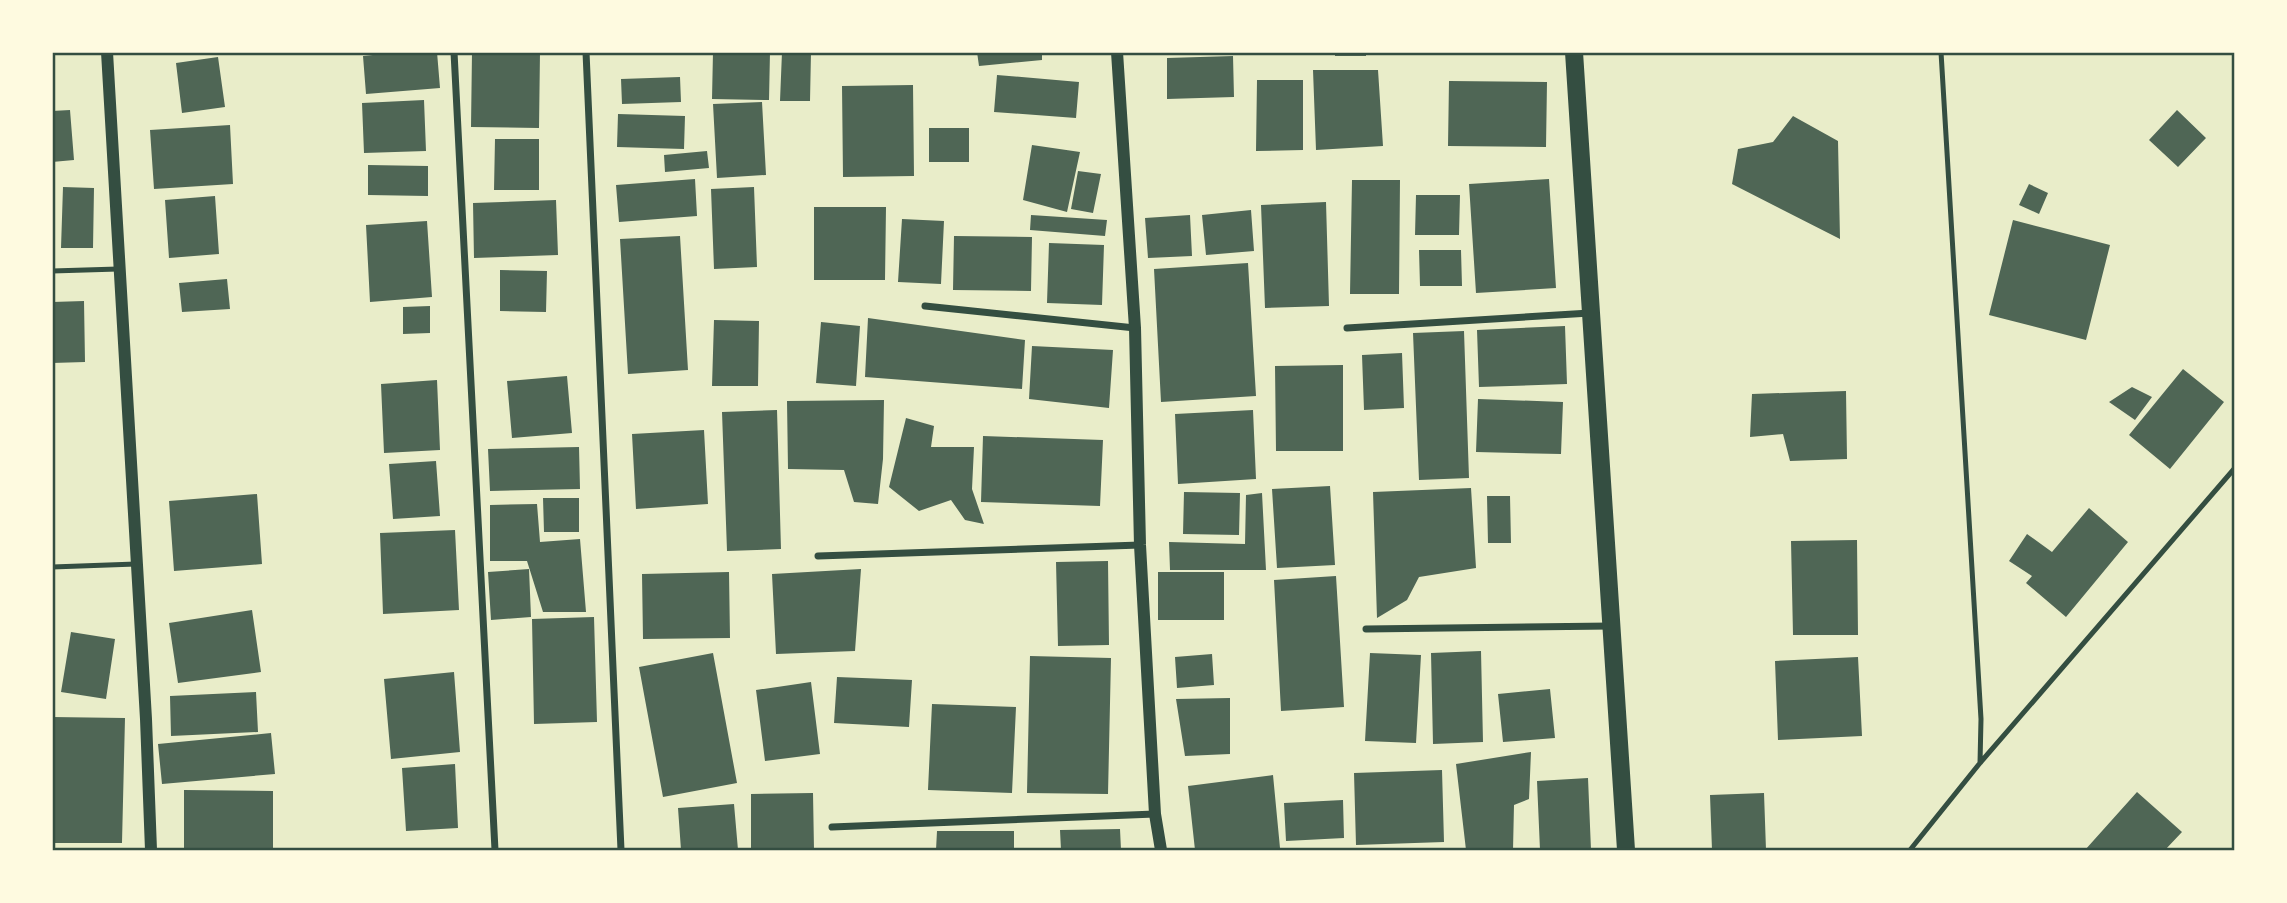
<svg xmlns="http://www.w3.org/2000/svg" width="2287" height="903" viewBox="0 0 2287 903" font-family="Barlow,sans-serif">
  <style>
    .building { fill: #4f6655 }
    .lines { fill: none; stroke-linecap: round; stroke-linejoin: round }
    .service { stroke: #344e41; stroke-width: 5 }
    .minor { stroke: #344e41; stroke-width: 7 }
    .tertiary { stroke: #344e41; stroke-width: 12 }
    .primary { stroke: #344e41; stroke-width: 18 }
    .neatline { fill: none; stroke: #344e41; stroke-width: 2.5 }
  </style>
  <rect width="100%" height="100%" fill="#e9edc9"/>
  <path class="building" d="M 402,52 L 437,52 L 440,88 L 366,94 L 363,56 Z
    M 472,52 L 540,52 L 539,128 L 471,127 Z
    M 713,52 L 770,52 L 769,100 L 712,99 Z
    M 782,52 L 811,52 L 810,101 L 780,101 Z
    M 977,52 L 1042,52 L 1042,60 L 979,66 Z
    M 1335,52 L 1366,52 L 1366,56 L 1335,56 Z
    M 1233,56 L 1234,97 L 1167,99 L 1167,58 Z
    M 218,57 L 225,107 L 182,113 L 176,63 Z
    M 1313,70 L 1378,70 L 1383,146 L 1316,150 Z
    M 997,75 L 1079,82 L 1076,118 L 994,112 Z
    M 680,77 L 681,102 L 622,104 L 621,79 Z
    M 1257,80 L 1303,80 L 1303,150 L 1256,151 Z
    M 1449,81 L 1547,82 L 1546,147 L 1448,146 Z
    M 913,85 L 914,176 L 843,177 L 842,86 Z
    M 424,100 L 426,151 L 364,153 L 362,103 Z
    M 762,102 L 766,175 L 717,178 L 713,104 Z
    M 70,110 L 74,160 L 52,162 L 52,111 Z
    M 2177,110 L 2206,138 L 2178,167 L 2149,140 Z
    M 618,114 L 685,116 L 684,149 L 617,147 Z
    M 1793,116 L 1838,141 L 1840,239 L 1732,184 L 1738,149 L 1773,142 Z
    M 230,125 L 233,184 L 154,189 L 150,130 Z
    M 929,128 L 969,128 L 969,162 L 929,162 Z
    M 495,139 L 539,139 L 539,190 L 494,190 Z
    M 1032,145 L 1080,152 L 1067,212 L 1023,200 Z
    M 707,151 L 709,168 L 665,172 L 664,155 Z
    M 368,165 L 428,166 L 428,196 L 368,195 Z
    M 1078,171 L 1101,174 L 1093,213 L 1071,209 Z
    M 695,179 L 697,216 L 619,222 L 616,185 Z
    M 1549,179 L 1556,288 L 1476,293 L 1469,184 Z
    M 1352,180 L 1400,180 L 1399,294 L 1350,294 Z
    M 2029,184 L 2048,193 L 2039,214 L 2019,205 Z
    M 63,187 L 94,188 L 93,248 L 61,248 Z
    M 754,187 L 757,267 L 714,269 L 711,189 Z
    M 1416,195 L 1460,195 L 1459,235 L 1415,235 Z
    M 215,196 L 219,254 L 169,258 L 165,200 Z
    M 556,200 L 558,255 L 474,258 L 473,203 Z
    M 1326,202 L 1329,306 L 1265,308 L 1261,205 Z
    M 814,207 L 886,207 L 885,280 L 814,280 Z
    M 1251,210 L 1254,251 L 1206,255 L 1202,215 Z
    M 1031,215 L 1107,220 L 1105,236 L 1030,230 Z
    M 1190,215 L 1192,256 L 1148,258 L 1145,218 Z
    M 902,219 L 944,221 L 941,284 L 898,282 Z
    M 2013,220 L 2110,245 L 2086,340 L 1989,315 Z
    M 427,221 L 432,297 L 370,302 L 366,225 Z
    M 680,236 L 688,370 L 628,374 L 620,239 Z
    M 954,236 L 1032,237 L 1031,291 L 953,290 Z
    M 1049,243 L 1104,245 L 1102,305 L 1047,303 Z
    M 1419,250 L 1461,250 L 1462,286 L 1420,286 Z
    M 1248,263 L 1256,396 L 1161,402 L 1154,269 Z
    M 500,270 L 547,271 L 546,312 L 500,311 Z
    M 227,279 L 230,309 L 182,312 L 179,283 Z
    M 84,301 L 85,362 L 52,363 L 52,302 Z
    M 430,306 L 430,333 L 403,334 L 403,307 Z
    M 868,318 L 1025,340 L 1022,389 L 865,377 Z
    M 714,320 L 759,321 L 758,386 L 712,386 Z
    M 821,322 L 860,326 L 856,386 L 816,383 Z
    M 1565,326 L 1567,384 L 1479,387 L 1477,330 Z
    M 1464,331 L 1469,478 L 1419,480 L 1413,333 Z
    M 1032,346 L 1113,350 L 1109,408 L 1029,399 Z
    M 1402,353 L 1404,408 L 1364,410 L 1362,355 Z
    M 1343,365 L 1343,451 L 1276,451 L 1275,366 Z
    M 2183,369 L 2224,402 L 2170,469 L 2129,435 Z
    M 567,376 L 572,433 L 512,438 L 507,381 Z
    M 437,380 L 440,450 L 384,453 L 381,384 Z
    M 2132,387 L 2152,397 L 2135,420 L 2109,402 Z
    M 1846,391 L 1847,459 L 1790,461 L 1783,434 L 1750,437 L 1752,394 Z
    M 1478,399 L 1563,402 L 1561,454 L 1476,452 Z
    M 884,400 L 883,459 L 878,504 L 854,502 L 844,470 L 788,469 L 787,401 Z
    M 777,410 L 781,549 L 727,551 L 722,412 Z
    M 1253,410 L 1256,479 L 1178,484 L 1175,414 Z
    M 906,418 L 934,426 L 931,447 L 974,447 L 972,489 L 984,524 L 965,520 L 951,500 L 919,511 L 889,487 Z
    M 704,430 L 708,504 L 636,509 L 632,434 Z
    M 983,436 L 1103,440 L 1100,506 L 981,502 Z
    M 579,447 L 580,489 L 490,491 L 488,449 Z
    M 436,461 L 440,516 L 393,519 L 389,464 Z
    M 1330,486 L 1335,565 L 1277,568 L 1272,489 Z
    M 1471,488 L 1476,568 L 1419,577 L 1407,600 L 1377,618 L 1373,492 Z
    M 1184,492 L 1240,493 L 1239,535 L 1183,534 Z
    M 1262,493 L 1266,570 L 1170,570 L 1169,542 L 1245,544 L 1246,495 Z
    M 257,494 L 262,564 L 174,571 L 169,501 Z
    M 1487,496 L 1510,496 L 1511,543 L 1488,543 Z
    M 543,498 L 579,498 L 579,532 L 544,532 Z
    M 537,504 L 540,542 L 580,539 L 586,612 L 543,612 L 527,561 L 490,561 L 490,505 Z
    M 2089,508 L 2128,542 L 2066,617 L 2026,583 L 2032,576 L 2009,561 L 2027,534 L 2052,552 Z
    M 455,530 L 459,610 L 383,614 L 380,533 Z
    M 1857,540 L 1858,635 L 1793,635 L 1791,541 Z
    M 1108,561 L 1109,645 L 1058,646 L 1056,562 Z
    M 529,569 L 531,617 L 491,620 L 488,572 Z
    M 861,569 L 855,651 L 776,654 L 772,574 Z
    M 729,572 L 730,638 L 643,639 L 642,574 Z
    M 1158,572 L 1224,572 L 1224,620 L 1158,620 Z
    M 1336,576 L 1344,707 L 1281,711 L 1274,580 Z
    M 252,610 L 261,672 L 178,683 L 169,623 Z
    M 594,617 L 597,722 L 534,724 L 532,619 Z
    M 71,632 L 115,639 L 106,699 L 61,692 Z
    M 1481,651 L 1483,742 L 1433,744 L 1431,653 Z
    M 713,653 L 737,783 L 663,797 L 639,667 Z
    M 1370,653 L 1421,655 L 1416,743 L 1365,741 Z
    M 1212,654 L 1214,685 L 1177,688 L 1175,657 Z
    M 1030,656 L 1111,658 L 1108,794 L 1027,793 Z
    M 1858,657 L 1862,736 L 1778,740 L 1775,661 Z
    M 454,672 L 460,752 L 391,759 L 384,679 Z
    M 837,677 L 912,680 L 909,727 L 834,723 Z
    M 811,682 L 820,754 L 765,761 L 756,690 Z
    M 1550,689 L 1555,738 L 1503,742 L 1498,694 Z
    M 256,692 L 258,732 L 171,736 L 170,696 Z
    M 1230,698 L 1230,754 L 1185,756 L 1176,699 Z
    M 932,704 L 1016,707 L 1012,793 L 928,790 Z
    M 52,717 L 125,718 L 122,843 L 52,843 Z
    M 271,733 L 275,774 L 162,784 L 158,744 Z
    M 1531,752 L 1529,799 L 1514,805 L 1513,850 L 1466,850 L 1456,764 Z
    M 455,764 L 458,828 L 406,831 L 402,768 Z
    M 1442,770 L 1444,842 L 1356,845 L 1354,773 Z
    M 1273,775 L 1280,848 L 1195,850 L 1188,786 Z
    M 1588,778 L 1591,850 L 1540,850 L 1537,781 Z
    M 184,790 L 273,791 L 273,850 L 184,850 Z
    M 2137,792 L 2182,832 L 2165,850 L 2085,850 Z
    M 813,793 L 814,850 L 751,850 L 751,794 Z
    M 1764,793 L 1766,850 L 1712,850 L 1710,795 Z
    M 1343,800 L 1344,838 L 1286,841 L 1284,803 Z
    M 734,804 L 738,850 L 681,850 L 678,808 Z
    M 1120,829 L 1121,850 L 1061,850 L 1060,830 Z
    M 937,831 L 1014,831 L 1014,850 L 936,850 Z"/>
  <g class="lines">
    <path class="service" d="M 1941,52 L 1981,719 L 1980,763
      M 52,271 L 118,269
      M 52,567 L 136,564
      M 1910,850 L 1980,763 L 2234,469"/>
    <path class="minor" d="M 454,52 L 495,850
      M 586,52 L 621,850
      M 925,306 L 1135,328
      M 1347,328 L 1590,313
      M 818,556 L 1140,545
      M 1366,629 L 1611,626
      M 832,827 L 1155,814"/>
    <path class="tertiary" d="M 107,52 L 146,719 L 151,850
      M 1117,52 L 1135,328 L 1140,545 L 1155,814 L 1161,850"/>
    <path class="primary" d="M 1574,52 L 1626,850"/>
  </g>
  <rect width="2287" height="903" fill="none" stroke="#fefae0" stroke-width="108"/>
  <rect x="54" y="54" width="2179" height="795" class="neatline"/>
</svg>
